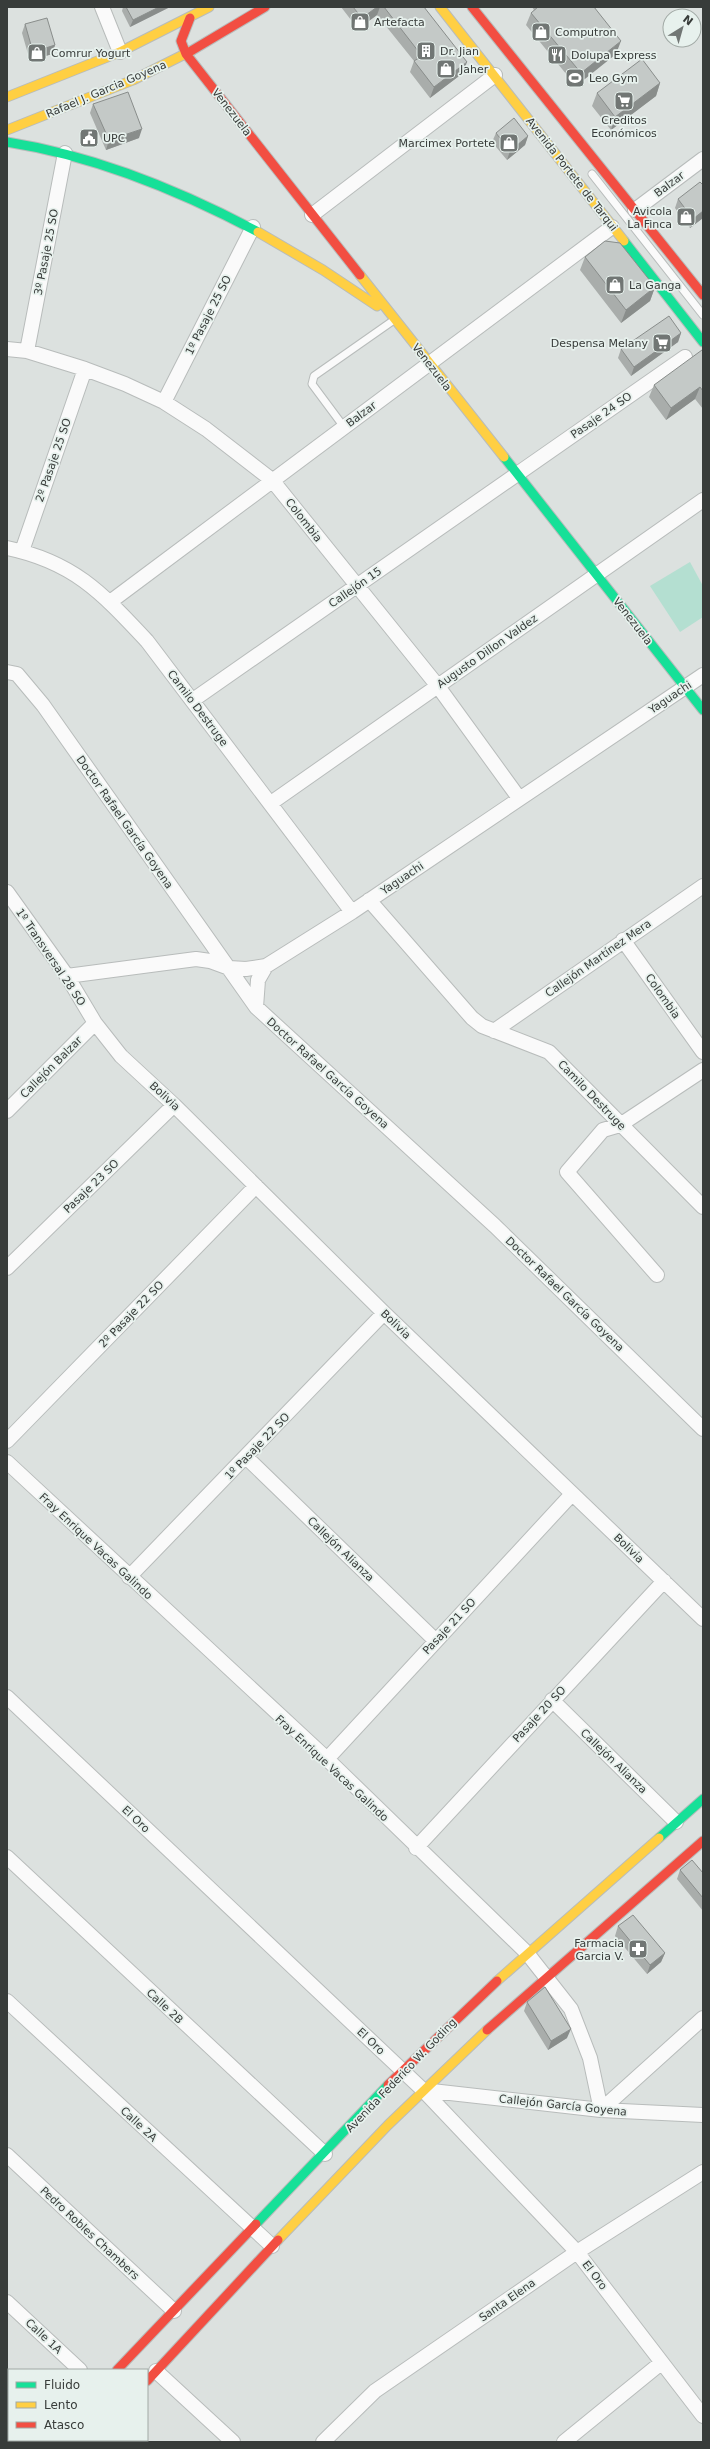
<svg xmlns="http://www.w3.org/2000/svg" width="710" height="2449" viewBox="0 0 710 2449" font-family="'DejaVu Sans',sans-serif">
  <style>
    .green { fill: #b4dfd1 }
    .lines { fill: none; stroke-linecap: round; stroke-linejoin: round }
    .lane-casing { stroke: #b8bcbb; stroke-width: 9 }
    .street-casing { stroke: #b8bcbb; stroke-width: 16 }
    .fast-casing { stroke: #b8bcbb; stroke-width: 11 }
    .slow-casing { stroke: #b8bcbb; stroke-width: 11 }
    .jam-casing { stroke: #b8bcbb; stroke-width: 11 }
    .lane { stroke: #fafafa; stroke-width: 7 }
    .street { stroke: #fafafa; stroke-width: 14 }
    .fast { stroke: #16e098; stroke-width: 9 }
    .slow { stroke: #ffcf43; stroke-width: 9 }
    .jam { stroke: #f24e42; stroke-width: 9 }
    .wall { fill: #a9adab }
    .shaded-wall { fill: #898d8b }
    .building { fill: #c4c9c7; stroke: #898d8b }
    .labels { text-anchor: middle; stroke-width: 3.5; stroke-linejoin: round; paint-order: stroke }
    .poi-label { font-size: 11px; fill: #383c3a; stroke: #e7f1ed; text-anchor: start }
    .street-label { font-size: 11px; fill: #383c3a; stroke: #e7f1ed }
  </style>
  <rect width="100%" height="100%" fill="#dce1df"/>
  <path class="green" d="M 690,562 L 703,586 L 703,617 L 680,632 L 650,586 Z"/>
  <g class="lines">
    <defs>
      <path id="lane" d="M 592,174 L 703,315
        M 344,427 L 312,384 L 314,376 L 394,320"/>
      <path id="street" d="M 102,7 L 120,52
        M 635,210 L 703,159
        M 312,215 L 495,75
        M 7,349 L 27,351 L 85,369 L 125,384 L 164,402 L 206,429 L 272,480 L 437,685 L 519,798
        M 27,351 L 65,153
        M 164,402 L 253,227
        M 7,548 C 74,562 102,593 147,641 L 352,912
        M 22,551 L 85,369
        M 110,602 L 612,227
        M 7,672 L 17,674 L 43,705 L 256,1007 L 495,1226 L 703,1429
        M 193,700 L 685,357
        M 271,803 L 703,500
        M 7,892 L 67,976 L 95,1023 L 121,1056 L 174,1105 L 384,1313 L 703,1619
        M 369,900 L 472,1018 L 482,1026 L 549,1052 L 703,1207
        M 623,940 L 703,1052
        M 67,976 L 196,959 L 210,961 L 229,968 L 246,969 L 266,966 L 352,912 L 703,675
        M 256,1007 L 258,980 L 266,966
        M 494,1031 L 703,886
        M 7,1111 L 95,1023
        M 7,1268 L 174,1105
        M 657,1275 L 567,1172 L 603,1130 L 620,1125 L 703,1070
        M 7,1441 L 256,1186
        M 246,1457 L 436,1641
        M 7,1462 L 327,1759 L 527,1953 L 571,2009 L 590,2058 L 601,2110
        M 129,1577 L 384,1313
        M 7,1697 L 423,2090 L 577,2252 L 703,2416
        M 552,1700 L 676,1822
        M 327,1759 L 572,1494
        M 416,1848 L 664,1581
        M 7,1857 L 325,2154
        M 7,2001 L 272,2246
        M 423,2090 L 601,2110 L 703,2115
        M 601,2110 L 703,2018
        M 7,2155 L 174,2311
        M 7,2302 L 80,2370
        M 156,2371 L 233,2442
        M 12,2440 L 14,2442
        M 323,2442 L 375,2391 L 577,2252 L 703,2172
        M 564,2442 L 661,2363"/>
      <path id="fast" d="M 7,142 C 96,156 179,190 258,232
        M 624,241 L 703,342
        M 504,457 L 703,710
        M 659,1838 L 703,1799
        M 256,2224 L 388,2085"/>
      <path id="slow" d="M 440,7 L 624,241
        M 7,97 L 120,52 L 209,7
        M 7,130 L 133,80 L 191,51
        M 258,232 L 323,270 L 377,306
        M 360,275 L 504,457
        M 497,1981 L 659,1838
        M 278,2240 L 388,2125 L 487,2030"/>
      <path id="jam" d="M 472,7 L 703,295
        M 190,18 L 181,41 L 186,54 L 360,275
        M 191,51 L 265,7
        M 487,2030 L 703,1841
        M 388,2085 L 497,1981
        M 117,2370 L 256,2224
        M 147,2381 L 278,2240
        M 49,2442 L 51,2440
        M 90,2442 L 92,2440"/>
    </defs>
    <use href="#lane" class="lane-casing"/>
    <use href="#street" class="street-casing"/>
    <use href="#fast" class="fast-casing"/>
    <use href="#slow" class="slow-casing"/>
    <use href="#jam" class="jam-casing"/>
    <use href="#lane" class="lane"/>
    <use href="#street" class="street"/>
    <use href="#fast" class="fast"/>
    <use href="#slow" class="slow"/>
    <use href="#jam" class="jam"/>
  </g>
  <path class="wall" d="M 123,7 L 170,7 L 130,27 L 122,11 Z
    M 341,7 L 424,7 L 463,73 L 430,98 L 410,72 L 414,61 L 377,15 L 358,29 Z
    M 532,7 L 594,7 L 616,54 L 576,86 L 526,25 L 531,13 L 534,10 Z
    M 25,24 L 55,45 L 52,54 L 30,61 L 22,33 Z
    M 660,83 L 656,96 L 611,130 L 592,106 L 597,93 Z
    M 93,104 L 139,138 L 106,150 L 90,113 Z
    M 496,133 L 528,136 L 525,145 L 507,160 L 492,142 Z
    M 703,185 L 703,218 L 690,228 L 675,208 L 678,199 Z
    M 585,257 L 655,287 L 650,301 L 621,323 L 580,270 Z
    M 681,333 L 678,342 L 631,376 L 618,358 L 621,349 Z
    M 703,351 L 703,409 L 695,399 L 666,420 L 649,397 L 654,385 Z
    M 680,1870 L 703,1873 L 703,1911 L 677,1879 Z
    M 618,1926 L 665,1953 L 661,1962 L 647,1974 L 615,1936 Z
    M 527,2002 L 567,2038 L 548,2050 L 524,2011 Z"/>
  <path class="shaded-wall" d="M 159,7 L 170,7 L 130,27 L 133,20 Z
    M 377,7 L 380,7 L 377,15 L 358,29 L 362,18 Z
    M 621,41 L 616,54 L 576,86 L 581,73 Z
    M 55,45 L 52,54 L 30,61 L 33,52 Z
    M 467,62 L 463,73 L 430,98 L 434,87 Z
    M 660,83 L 656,96 L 611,130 L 615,117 Z
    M 142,129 L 139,138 L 106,150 L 109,140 Z
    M 528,136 L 525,145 L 507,160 L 510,151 Z
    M 703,211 L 703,218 L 690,228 L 693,219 Z
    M 655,287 L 650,301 L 621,323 L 626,310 Z
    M 681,333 L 678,342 L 631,376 L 634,367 Z
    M 700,387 L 695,399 L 666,420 L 671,408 Z
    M 665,1953 L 661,1962 L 647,1974 L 650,1965 Z
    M 571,2029 L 567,2038 L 548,2050 L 551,2041 Z"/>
  <path class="building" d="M 126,7 L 159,7 L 133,20 Z
    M 353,7 L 377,7 L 362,18 Z
    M 384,7 L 424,7 L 467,62 L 434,87 L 414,61 L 422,56 Z
    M 538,7 L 594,7 L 621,41 L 581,73 L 531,13 Z
    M 47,18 L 55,45 L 33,52 L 25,24 Z
    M 642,59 L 660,83 L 615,117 L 597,93 Z
    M 128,92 L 142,129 L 109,140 L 93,104 Z
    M 514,118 L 528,136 L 510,151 L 496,133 Z
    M 700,182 L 703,185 L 703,211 L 693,219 L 678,199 Z
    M 605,241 L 620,243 L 655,287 L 626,310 L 585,257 Z
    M 669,316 L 681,333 L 634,367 L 621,349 Z
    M 702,350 L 703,351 L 703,391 L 700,387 L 671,408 L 654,385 Z
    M 692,1860 L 703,1873 L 703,1898 L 680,1870 Z
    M 633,1915 L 665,1953 L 650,1965 L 618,1926 Z
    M 545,1987 L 571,2029 L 551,2041 L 527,2002 Z"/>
  <defs>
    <symbol id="shop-square" viewBox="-11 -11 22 22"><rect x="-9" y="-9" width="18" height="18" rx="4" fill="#717674" stroke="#e7f1ed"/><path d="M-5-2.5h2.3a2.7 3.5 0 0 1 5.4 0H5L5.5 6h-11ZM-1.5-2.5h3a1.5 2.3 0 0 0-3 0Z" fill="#fff"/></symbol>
    <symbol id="building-square" viewBox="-11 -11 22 22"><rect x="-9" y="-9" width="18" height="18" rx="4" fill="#717674" stroke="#e7f1ed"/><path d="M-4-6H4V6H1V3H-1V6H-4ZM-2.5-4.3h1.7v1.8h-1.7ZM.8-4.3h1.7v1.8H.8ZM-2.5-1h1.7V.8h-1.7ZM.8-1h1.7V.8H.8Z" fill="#fff"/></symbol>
    <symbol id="restaurant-square" viewBox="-11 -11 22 22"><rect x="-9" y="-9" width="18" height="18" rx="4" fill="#717674" stroke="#e7f1ed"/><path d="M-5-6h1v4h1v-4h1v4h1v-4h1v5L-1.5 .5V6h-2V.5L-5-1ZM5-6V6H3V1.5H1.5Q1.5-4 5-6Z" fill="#fff"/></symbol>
    <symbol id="stadium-square" viewBox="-11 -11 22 22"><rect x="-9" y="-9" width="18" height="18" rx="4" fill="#717674" stroke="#e7f1ed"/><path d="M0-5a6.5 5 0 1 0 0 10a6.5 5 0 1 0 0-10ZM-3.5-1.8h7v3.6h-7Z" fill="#fff"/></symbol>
    <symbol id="supermarket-square" viewBox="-11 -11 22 22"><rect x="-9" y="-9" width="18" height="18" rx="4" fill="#717674" stroke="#e7f1ed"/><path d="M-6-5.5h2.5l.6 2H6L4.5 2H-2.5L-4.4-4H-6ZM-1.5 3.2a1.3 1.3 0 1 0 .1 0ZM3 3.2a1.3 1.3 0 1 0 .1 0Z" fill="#fff"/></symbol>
    <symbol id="civic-square" viewBox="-11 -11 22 22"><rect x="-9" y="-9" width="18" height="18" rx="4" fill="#717674" stroke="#e7f1ed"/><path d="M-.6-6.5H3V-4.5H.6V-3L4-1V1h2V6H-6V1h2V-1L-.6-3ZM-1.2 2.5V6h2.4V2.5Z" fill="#fff"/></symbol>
    <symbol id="pharmacy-square" viewBox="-11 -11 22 22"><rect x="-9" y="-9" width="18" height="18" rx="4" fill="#717674" stroke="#e7f1ed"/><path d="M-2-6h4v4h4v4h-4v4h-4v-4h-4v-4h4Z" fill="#fff"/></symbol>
  </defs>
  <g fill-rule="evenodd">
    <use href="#shop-square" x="349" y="11" width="22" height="22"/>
    <use href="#shop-square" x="530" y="21" width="22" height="22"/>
    <use href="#building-square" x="415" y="40" width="22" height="22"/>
    <use href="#shop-square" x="26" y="42" width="22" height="22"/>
    <use href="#restaurant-square" x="546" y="44" width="22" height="22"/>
    <use href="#shop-square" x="435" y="58" width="22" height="22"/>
    <use href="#stadium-square" x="564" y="67" width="22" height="22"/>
    <use href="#supermarket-square" x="613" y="90" width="22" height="22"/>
    <use href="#civic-square" x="78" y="127" width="22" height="22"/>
    <use href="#shop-square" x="498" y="132" width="22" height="22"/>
    <use href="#shop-square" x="675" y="206" width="22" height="22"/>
    <use href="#shop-square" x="604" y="274" width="22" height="22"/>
    <use href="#supermarket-square" x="651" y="332" width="22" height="22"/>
    <use href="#pharmacy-square" x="627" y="1938" width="22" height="22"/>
  </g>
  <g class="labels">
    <g class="poi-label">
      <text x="374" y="26">Artefacta</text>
      <text x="555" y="36">Computron</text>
      <text x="440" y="55">Dr. Jian</text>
      <text x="51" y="57">Comrur Yogurt</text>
      <text x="571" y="59">Dolupa Express</text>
      <text x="460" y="73">Jaher</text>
      <text x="589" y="82">Leo Gym</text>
      <text x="624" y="124" text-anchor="middle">Creditos<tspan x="624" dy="13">Económicos</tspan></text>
      <text x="103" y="142">UPC</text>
      <text x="495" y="147" text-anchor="end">Marcimex Portete</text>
      <text x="672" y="215" text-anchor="end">Avicola<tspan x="672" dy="13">La Finca</tspan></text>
      <text x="629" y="289">La Ganga</text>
      <text x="648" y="347" text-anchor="end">Despensa Melany</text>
      <text x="624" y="1947" text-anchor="end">Farmacia<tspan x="624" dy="13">Garcia V.</tspan></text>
    </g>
    <g class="street-label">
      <text transform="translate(106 89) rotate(-23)" y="4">Rafael J. Garcia Goyena</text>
      <text transform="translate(232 112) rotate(52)" y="4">Venezuela</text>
      <text transform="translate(572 174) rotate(52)" y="4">Avenida Portete de Tarqui</text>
      <text transform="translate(669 184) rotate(-37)" y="4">Balzar</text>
      <text transform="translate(46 252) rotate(-79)" y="4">3º Pasaje 25 SO</text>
      <text transform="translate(208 315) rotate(-63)" y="4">1º Pasaje 25 SO</text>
      <text transform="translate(432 367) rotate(52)" y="4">Venezuela</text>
      <text transform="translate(361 414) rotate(-37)" y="4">Balzar</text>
      <text transform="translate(601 415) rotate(-35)" y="4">Pasaje 24 SO</text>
      <text transform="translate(53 460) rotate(-71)" y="4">2º Pasaje 25 SO</text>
      <text transform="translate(304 520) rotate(52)" y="4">Colombia</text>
      <text transform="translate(355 587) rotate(-35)" y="4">Callejón 15</text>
      <text transform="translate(633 621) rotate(52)" y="4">Venezuela</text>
      <text transform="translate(487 651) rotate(-35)" y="4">Augusto Dillon Valdez</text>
      <text transform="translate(670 697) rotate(-34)" y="4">Yaguachi</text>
      <text transform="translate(198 708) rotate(53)" y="4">Camilo Destruge</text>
      <text transform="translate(125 822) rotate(55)" y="4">Doctor Rafael García Goyena</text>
      <text transform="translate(402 878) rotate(-34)" y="4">Yaguachi</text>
      <text transform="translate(51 957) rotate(56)" y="4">1º Transversal 28 SO</text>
      <text transform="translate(598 958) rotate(-35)" y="4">Callejón Martínez Mera</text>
      <text transform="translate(663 996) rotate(55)" y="4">Colombia</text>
      <text transform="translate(51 1067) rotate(-45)" y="4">Callejón Balzar</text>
      <text transform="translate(328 1073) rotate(42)" y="4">Doctor Rafael García Goyena</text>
      <text transform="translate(592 1095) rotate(46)" y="4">Camilo Destruge</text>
      <text transform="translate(165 1096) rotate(43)" y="4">Bolivia</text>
      <text transform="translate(91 1186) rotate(-44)" y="4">Pasaje 23 SO</text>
      <text transform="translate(565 1294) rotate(44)" y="4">Doctor Rafael García Goyena</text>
      <text transform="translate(131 1314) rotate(-46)" y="4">2º Pasaje 22 SO</text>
      <text transform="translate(396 1324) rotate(44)" y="4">Bolivia</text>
      <text transform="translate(257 1446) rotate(-46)" y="4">1º Pasaje 22 SO</text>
      <text transform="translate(96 1546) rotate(43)" y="4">Fray Enrique Vacas Galindo</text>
      <text transform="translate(629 1548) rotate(44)" y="4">Bolivia</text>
      <text transform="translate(341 1549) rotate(44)" y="4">Callejón Alianza</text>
      <text transform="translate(449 1626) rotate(-47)" y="4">Pasaje 21 SO</text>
      <text transform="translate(539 1714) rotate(-47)" y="4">Pasaje 20 SO</text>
      <text transform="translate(614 1761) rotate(44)" y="4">Callejón Alianza</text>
      <text transform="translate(332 1768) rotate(43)" y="4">Fray Enrique Vacas Galindo</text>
      <text transform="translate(136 1819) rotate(43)" y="4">El Oro</text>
      <text transform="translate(165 2006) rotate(43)" y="4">Calle 2B</text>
      <text transform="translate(371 2041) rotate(43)" y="4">El Oro</text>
      <text transform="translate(401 2075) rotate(-46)" y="4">Avenida Federico W. Goding</text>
      <text transform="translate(563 2105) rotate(6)" y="4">Callejón García Goyena</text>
      <text transform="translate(139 2124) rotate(43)" y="4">Calle 2A</text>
      <text transform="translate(90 2233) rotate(43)" y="4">Pedro Robles Chambers</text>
      <text transform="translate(595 2275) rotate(53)" y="4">El Oro</text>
      <text transform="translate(507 2300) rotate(-35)" y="4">Santa Elena</text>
      <text transform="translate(44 2336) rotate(43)" y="4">Calle 1A</text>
    </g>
  </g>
  <rect width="710" height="2449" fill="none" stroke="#383c3a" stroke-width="16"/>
  <rect x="8" y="2369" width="140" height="72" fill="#e7f1ed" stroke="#a1a9a5"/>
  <rect x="16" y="2382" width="20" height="6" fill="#16e098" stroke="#a1a9a5"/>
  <text x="44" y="2389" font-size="12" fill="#383c3a">Fluido</text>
  <rect x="16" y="2402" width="20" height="6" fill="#ffcf43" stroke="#a1a9a5"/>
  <text x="44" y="2409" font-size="12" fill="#383c3a">Lento</text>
  <rect x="16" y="2422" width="20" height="6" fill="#f24e42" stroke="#a1a9a5"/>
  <text x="44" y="2429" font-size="12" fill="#383c3a">Atasco</text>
  <g transform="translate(682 28) rotate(37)"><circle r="19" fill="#e7f1ed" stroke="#a1a9a5"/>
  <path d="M0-3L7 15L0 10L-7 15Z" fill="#717674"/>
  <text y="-6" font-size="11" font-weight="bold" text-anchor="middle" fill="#383c3a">N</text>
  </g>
</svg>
